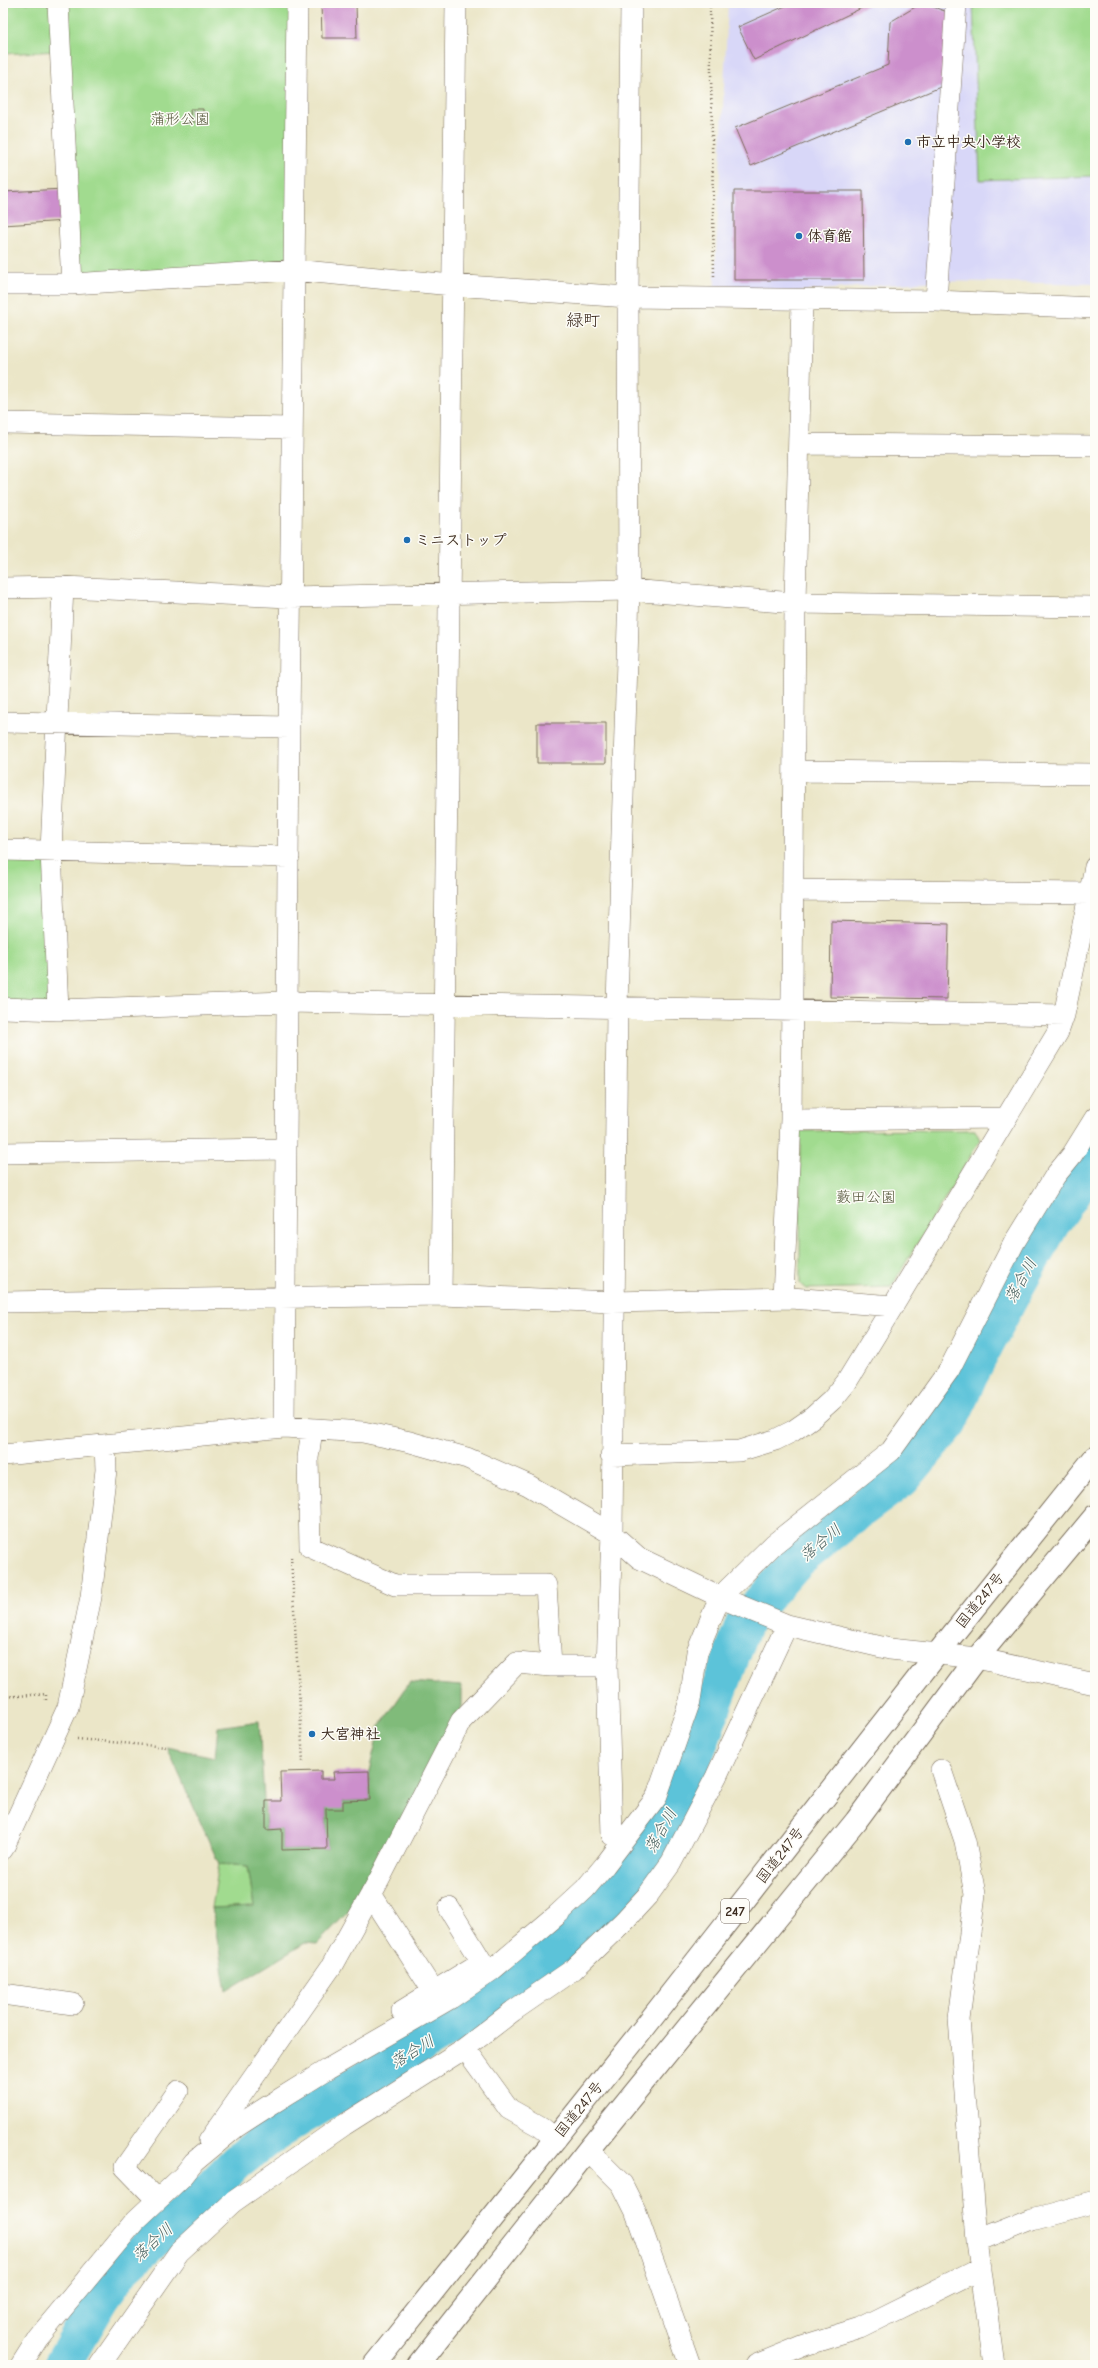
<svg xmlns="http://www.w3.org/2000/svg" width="1098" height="2368" viewBox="0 0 1098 2368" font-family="'Comic Neue','Klee One',sans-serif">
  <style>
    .built { fill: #d8d7f8 }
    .green { fill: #a1db8f; stroke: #6e8256 }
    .forest { fill: #80bb7a; stroke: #5e724c }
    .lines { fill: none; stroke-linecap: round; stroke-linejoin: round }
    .river { stroke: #5cc3d9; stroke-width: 37 }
    .building { fill: #cc8fcc }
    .minor-casing { stroke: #796c5a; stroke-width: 22 }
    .highway-casing { stroke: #796c5a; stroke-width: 24 }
    .path { stroke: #796c5a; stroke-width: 2.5; stroke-dasharray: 1 3; stroke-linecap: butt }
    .minor { stroke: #fff; stroke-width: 21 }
    .highway { stroke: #fff; stroke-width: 22 }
    .poi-dot { fill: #1f6fb2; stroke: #fdfcf7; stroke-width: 1.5 }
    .labels { text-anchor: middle; stroke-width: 3; stroke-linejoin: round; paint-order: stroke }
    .shield { fill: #fdfcf7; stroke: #75695f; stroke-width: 1 }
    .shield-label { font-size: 14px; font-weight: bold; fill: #3b2a1e }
    .park-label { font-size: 15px; fill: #54563a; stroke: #fdfcf7 }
    .poi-label { font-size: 15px; font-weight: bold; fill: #3b2a1e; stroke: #fdfcf7; text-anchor: start }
    .street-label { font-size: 15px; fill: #3b2a1e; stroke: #fdfcf7 }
    .water-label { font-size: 16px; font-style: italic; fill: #47605f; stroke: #fdfcf7 }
    .quarter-label { font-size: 17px; fill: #3b2a1e; stroke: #fdfcf7 }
  </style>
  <rect width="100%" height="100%" fill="#fdfcf7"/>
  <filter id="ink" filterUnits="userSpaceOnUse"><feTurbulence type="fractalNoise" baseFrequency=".025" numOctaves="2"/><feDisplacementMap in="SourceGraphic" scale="8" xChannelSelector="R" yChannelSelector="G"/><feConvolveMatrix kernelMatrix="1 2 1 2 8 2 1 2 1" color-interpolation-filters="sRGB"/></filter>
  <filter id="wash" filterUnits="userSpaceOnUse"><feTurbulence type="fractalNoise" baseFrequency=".012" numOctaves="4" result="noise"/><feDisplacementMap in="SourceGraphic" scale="16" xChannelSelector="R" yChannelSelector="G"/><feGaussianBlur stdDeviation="0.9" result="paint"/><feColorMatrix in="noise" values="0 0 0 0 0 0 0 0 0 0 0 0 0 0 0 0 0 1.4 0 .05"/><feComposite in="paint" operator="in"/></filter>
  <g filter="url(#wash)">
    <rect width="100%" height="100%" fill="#ebe6c8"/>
    <path class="built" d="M 728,3 L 1095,3 L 1095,284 L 937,281 L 714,298 Z"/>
    <path class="green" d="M 3,3 L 55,3 L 57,51 L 3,54 Z
      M 58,3 L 297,3 L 293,270 L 72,284 Z
      M 973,3 L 1095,3 L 1095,176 L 980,180 Z
      M 3,850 L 51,851 L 58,1010 L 3,1008 Z
      M 975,1130 L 980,1140 L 891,1287 L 806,1289 L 800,1284 L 800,1131 Z
      M 219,1864 L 248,1866 L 254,1906 L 212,1908 Z"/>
    <path class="forest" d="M 410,1682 L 461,1686 L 461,1721 L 379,1880 L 317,1944 L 305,1943 L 226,1991 L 212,1908 L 254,1906 L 248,1866 L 219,1864 L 167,1747 L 215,1757 L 218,1727 L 259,1721 L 266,1830 L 282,1829 L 282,1850 L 327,1849 L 326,1809 L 343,1801 L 370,1800 L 369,1771 L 380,1726 Z"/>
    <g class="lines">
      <path class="river" d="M 62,2365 L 101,2299 L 124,2267 L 205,2194 L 237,2162 L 265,2140 L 304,2115 L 510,1992 L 601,1909 L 645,1857 L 683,1788 L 745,1620 L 797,1561 L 856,1513 L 902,1479 L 950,1422 L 969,1376 L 1012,1294 L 1052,1223 L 1095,1160"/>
    </g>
    <g id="blocks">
      <path class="building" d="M 321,3 L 356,3 L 357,38 L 322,38 Z
        M 792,3 L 872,3 L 754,60 L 738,27 Z
        M 922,3 L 953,14 L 950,83 L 751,166 L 735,128 L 888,65 L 890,22 Z
        M 190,109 L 203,109 L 203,122 L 191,122 Z
        M 64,189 L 66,221 L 3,225 L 3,192 Z
        M 734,191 L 863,191 L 864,280 L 734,280 Z
        M 537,723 L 606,723 L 606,763 L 537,763 Z
        M 831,921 L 949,924 L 947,999 L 830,997 Z
        M 321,1771 L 321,1779 L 334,1779 L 333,1772 L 369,1771 L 370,1800 L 343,1801 L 343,1809 L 326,1809 L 327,1849 L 282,1850 L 282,1829 L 266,1830 L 266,1801 L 281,1801 L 280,1772 Z"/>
    </g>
  </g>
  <g filter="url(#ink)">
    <use href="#blocks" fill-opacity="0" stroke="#796c5a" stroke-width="1"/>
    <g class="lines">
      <defs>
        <path id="minor" d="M 58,3 L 72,284
          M 3,284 L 72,284 L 293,270 L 452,285 L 628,297 L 936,301 L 1095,308
          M 936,301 L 956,3
          M 3,423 L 292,428
          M 800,444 L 1095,446
          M 3,588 L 63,587 L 290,597 L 629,590 L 795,603 L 1095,607
          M 3,722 L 289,727
          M 795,771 L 1095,774
          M 3,850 L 289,857
          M 793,890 L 1090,893
          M 3,1008 L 58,1010 L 286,1002 L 1064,1015
          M 58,1010 L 51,851 L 63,587
          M 791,1120 L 1005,1118
          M 3,1153 L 285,1149
          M 441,1295 L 456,3
          M 783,1298 L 791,1120 L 795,603 L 802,300
          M 3,1302 L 441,1295 L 613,1302 L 791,1298 L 893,1306
          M 284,1427 L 289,727 L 297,3
          M 312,1430 L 308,1458 L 310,1547 L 395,1585 L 546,1585 L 551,1666 L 607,1666
          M 3,1455 L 284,1427 L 363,1432 L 410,1442 L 467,1458 L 528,1485 L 612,1534 L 639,1558 L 731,1602 L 787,1625 L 890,1649 L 977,1658 L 1095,1684
          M 611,1455 L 739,1451 L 775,1440 L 793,1431 L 813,1417 L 832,1400 L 846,1383 L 893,1306 L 1058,1032 L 1064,1015 L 1095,867
          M 941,1770 L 965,1841 L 975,1894 L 959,2019 L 977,2241 L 994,2365
          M 612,1835 L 607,1666 L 612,1534 L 617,1006 L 629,590 L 628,297 L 631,3
          M 3,1849 L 68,1707 L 91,1597 L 106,1470 L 105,1445
          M 371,1894 L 433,1991
          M 3,1994 L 73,2004
          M 402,2011 L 482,1962 L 449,1908
          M 465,2048 L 509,2109 L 541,2127 L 556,2139
          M 209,2141 L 331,1967 L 379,1880 L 461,1721 L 517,1663 L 551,1666
          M 588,2150 L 622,2184 L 635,2210 L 690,2365
          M 157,2200 L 125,2167 L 178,2091
          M 977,2241 L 1032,2219 L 1095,2202
          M 21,2365 L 38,2338 L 135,2221 L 183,2176 L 194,2162 L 236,2127 L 270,2105 L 328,2069 L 451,1998 L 492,1970 L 557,1915 L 585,1889 L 605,1865 L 656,1798 L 690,1701 L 697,1652 L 720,1597 L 774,1544 L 891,1451 L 949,1370 L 1015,1241 L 1055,1176 L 1072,1155 L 1095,1118
          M 100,2365 L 179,2252 L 233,2202 L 344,2125 L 465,2048 L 513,2011 L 574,1969 L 624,1921 L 648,1895 L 671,1863 L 716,1777 L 787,1625
          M 756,2365 L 805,2345 L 860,2328 L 981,2268"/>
        <path id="highway" d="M 374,2365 L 644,2028 L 937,1654 L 1095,1457
          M 418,2365 L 588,2150 L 856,1821 L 977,1658 L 1095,1516"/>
      </defs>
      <use href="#minor" class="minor-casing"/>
      <use href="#highway" class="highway-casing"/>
      <path class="path" d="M 710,3 L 714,277
        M 291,1557 L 303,1762
        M 3,1697 L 46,1694 L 46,1703
        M 77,1739 L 167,1747"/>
      <use href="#minor" class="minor"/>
      <use href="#highway" class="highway"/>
    </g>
  </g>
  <g class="poi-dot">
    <circle cx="908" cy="142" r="4"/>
    <circle cx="799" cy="236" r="4"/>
    <circle cx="407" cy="540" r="4"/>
    <circle cx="312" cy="1734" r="4"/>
  </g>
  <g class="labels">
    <rect class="shield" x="721" y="1899" width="28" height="24" rx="3"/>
    <g class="shield-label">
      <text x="735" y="1916">247</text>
    </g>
    <g class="park-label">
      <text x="180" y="124">蒲形公園</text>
      <text x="866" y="1202">藪田公園</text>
    </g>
    <g class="poi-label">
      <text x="916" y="147">市立中央小学校</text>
      <text x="807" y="241">体育館</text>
      <text x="415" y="545">ミニストップ</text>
      <text x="320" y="1739">大宮神社</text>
    </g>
    <g class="street-label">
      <text transform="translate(980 1600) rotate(-51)" y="5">国道247号</text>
      <text transform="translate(780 1855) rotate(-52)" y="5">国道247号</text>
      <text transform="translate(579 2109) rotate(-51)" y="5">国道247号</text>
    </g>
    <g class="water-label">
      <text transform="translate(1020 1280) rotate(-61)" y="6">落合川</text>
      <text transform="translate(820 1542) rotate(-40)" y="6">落合川</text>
      <text transform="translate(660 1830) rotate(-61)" y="6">落合川</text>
      <text transform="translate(412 2051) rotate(-31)" y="6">落合川</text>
      <text transform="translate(152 2242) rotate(-42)" y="6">落合川</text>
    </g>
    <g class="quarter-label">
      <text x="583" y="326">緑町</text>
    </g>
  </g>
  <rect width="1098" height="2368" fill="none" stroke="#fdfcf7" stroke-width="16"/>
</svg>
